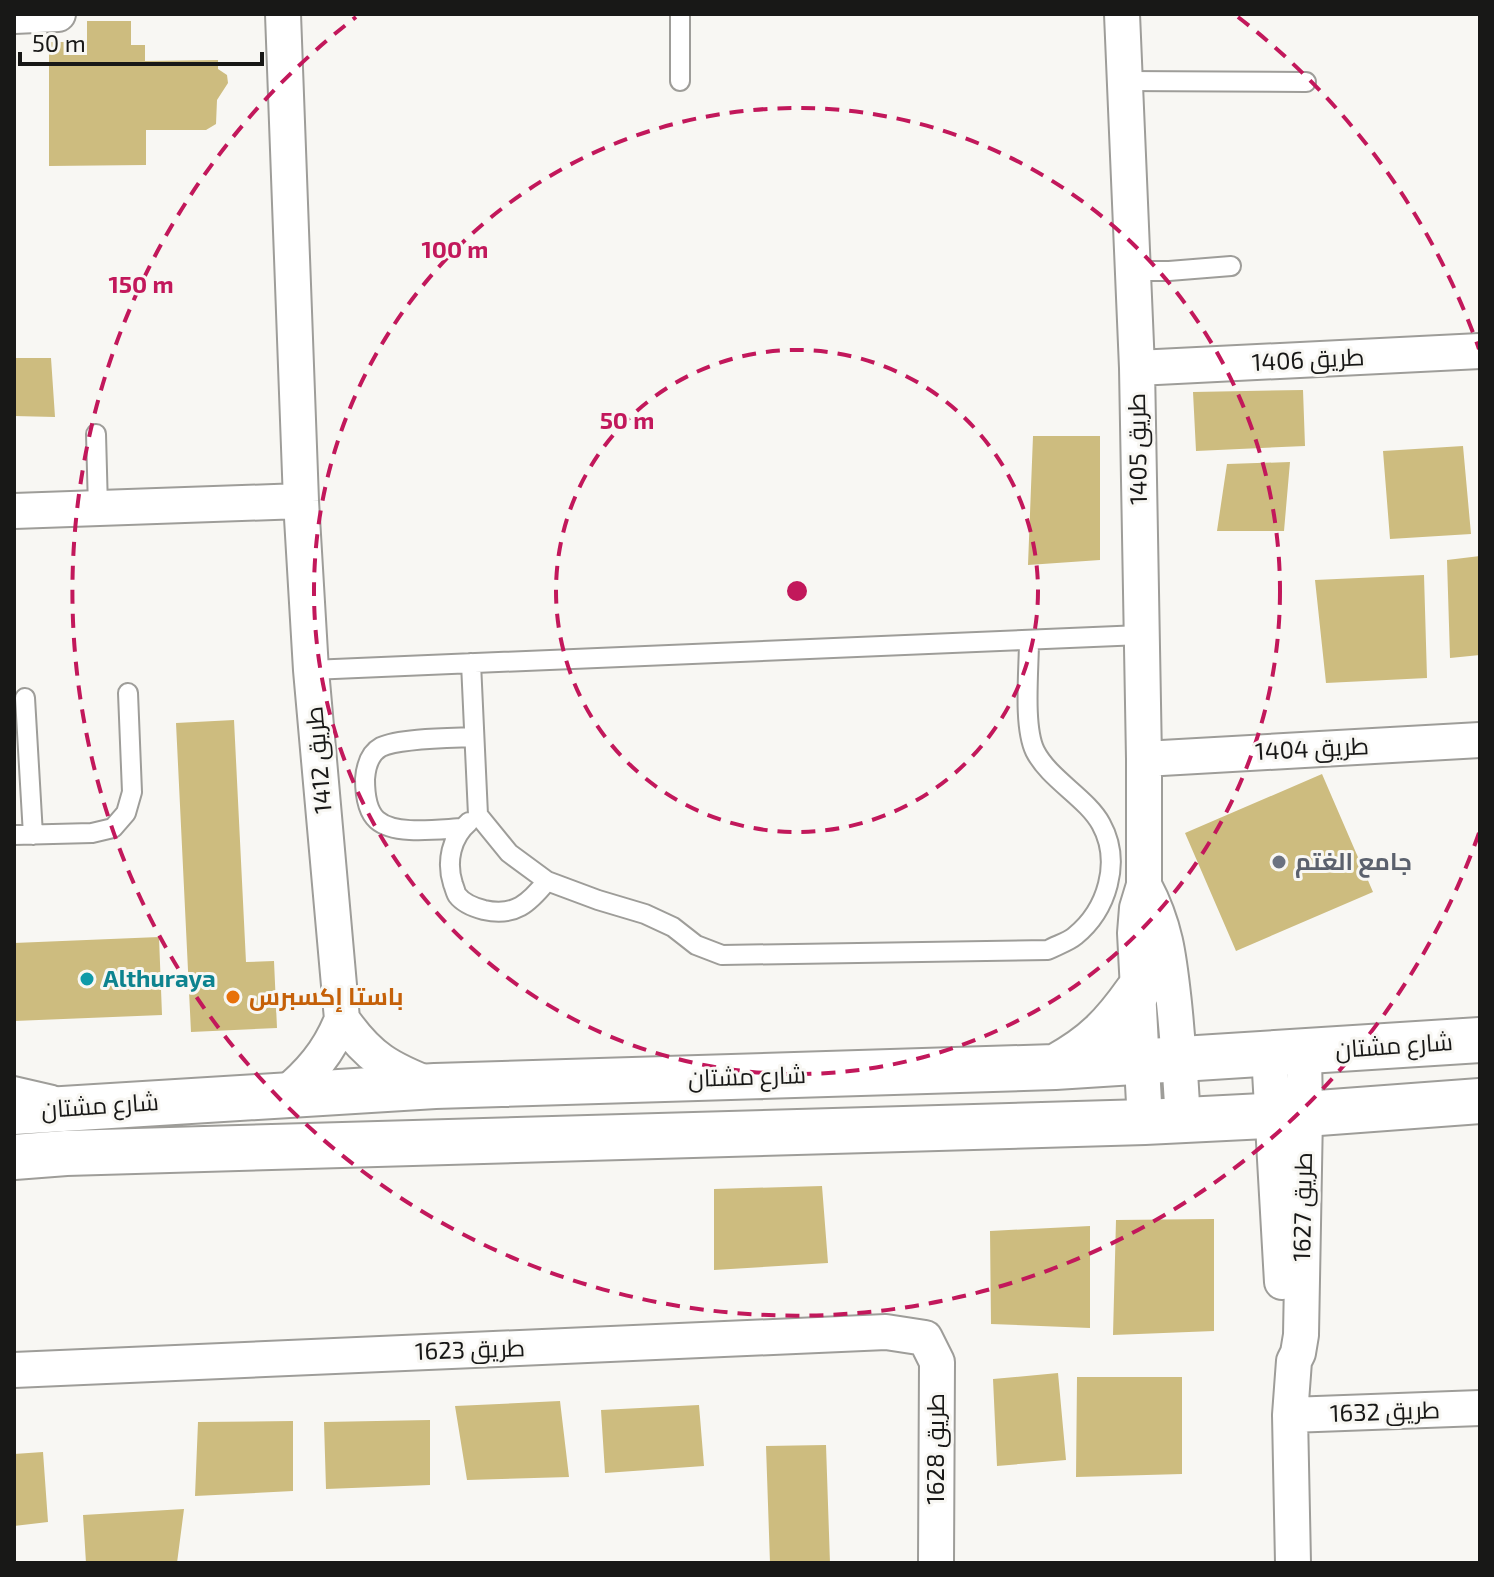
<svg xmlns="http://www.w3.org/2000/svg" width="1494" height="1577" viewBox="0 0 1494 1577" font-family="'Exo 2',Cairo,sans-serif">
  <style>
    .building { fill: #cdbc7f }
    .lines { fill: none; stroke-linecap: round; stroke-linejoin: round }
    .service-casing { stroke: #9e9d99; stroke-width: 22 }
    .minor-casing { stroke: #9e9d99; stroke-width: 38 }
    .tertiary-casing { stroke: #9e9d99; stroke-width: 48 }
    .service { stroke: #fff; stroke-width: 18 }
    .minor { stroke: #fff; stroke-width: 34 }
    .tertiary { stroke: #fff; stroke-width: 44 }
    .ring { fill: none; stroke: #c2185b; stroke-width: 4; stroke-dasharray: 14 10 }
    .worship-dot { fill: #6b7280; stroke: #f8f7f3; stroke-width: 3 }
    .culture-dot { fill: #0f9aa8; stroke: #f8f7f3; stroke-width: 3 }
    .food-dot { fill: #e8710a; stroke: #f8f7f3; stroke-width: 3 }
    .labels { text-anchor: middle; stroke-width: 6; stroke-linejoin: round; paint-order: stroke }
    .street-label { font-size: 24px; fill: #181817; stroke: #f8f7f3 }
    .worship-label { font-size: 24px; font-weight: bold; fill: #5b616d; stroke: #f8f7f3; text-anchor: start }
    .culture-label { font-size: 24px; font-weight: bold; fill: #0d838f; stroke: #f8f7f3; text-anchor: start }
    .food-label { font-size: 24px; font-weight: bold; fill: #c56008; stroke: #f8f7f3; text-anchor: start }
    .centre { fill: #c2185b; stroke: #f8f7f3; stroke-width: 4 }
    .ring-label { font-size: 24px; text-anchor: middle; font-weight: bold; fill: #c2185b; stroke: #f8f7f3; stroke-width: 6; stroke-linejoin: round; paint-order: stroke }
  </style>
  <rect width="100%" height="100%" fill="#f8f7f3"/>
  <path class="building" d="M 87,21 L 131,21 L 131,45 L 145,45 L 145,61 L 218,60 L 218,69 L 227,75 L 228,83 L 217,100 L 216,124 L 206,130 L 146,130 L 146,165 L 49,166 L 49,42 L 87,42 Z
    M 14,358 L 51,358 L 55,417 L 14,416 Z
    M 1303,390 L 1305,446 L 1196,451 L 1193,392 Z
    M 1033,436 L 1100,436 L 1100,560 L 1028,565 Z
    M 1463,446 L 1471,534 L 1390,539 L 1383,451 Z
    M 1290,462 L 1284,531 L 1217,531 L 1227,464 Z
    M 1480,556 L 1480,655 L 1450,658 L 1447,560 Z
    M 1424,575 L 1427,678 L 1326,683 L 1315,580 Z
    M 234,720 L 246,962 L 274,961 L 277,1028 L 191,1032 L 176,723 Z
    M 1322,774 L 1373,892 L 1236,951 L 1185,833 Z
    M 159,937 L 162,1015 L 14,1021 L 14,943 Z
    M 822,1186 L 828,1263 L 714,1270 L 714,1189 Z
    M 1214,1219 L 1214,1331 L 1113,1335 L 1116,1220 Z
    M 1090,1226 L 1090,1328 L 991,1324 L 990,1231 Z
    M 1058,1373 L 1066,1460 L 997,1466 L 993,1379 Z
    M 1077,1377 L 1182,1377 L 1182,1474 L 1076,1477 Z
    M 560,1401 L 569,1477 L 467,1480 L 455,1406 Z
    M 699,1405 L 704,1466 L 605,1473 L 601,1410 Z
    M 430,1420 L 430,1485 L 326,1489 L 324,1422 Z
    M 293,1421 L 293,1491 L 195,1496 L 198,1422 Z
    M 826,1445 L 830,1563 L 770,1563 L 766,1446 Z
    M 43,1452 L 48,1522 L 14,1526 L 14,1454 Z
    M 184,1509 L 177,1563 L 86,1563 L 83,1515 Z"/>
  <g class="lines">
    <defs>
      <path id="service" d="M 680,14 L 680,81
        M 1124,81 L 1306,82
        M 1133,271 L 1169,271 L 1231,266
        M 96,434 L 98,508
        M 471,663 L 478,815 L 509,853 L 547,881 L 598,900 L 645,914 L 673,927 L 696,945 L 722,955 L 1048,950 C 1057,945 1068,942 1075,936 C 1107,910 1122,862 1101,824 C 1087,798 1049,779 1035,751 C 1023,726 1029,670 1029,640
        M 311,670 L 1141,635
        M 25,698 L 33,835
        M 469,822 C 451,837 446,862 453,884 C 454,886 456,894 457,895 C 463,903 476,908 484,910 C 515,917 529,903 547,881
        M 463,828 C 440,829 395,836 377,820 C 367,811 365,792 365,779 C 366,766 370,753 381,747 C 400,738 451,738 474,737
        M 14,835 L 92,833 L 113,828 L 126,813 L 132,792 L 128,693
        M 14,1086 L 53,1095"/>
      <path id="minor" d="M 1122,14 L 1137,368 L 1144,759 L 1144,885 L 1137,908 L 1135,933 L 1145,1122
        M 14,16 L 58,14
        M 1137,368 L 1480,351
        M 14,511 L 301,501
        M 1144,759 L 1480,740
        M 1144,885 C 1166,926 1169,958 1174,1003 C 1178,1042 1181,1081 1183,1120
        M 342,1019 C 369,1058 389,1069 433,1086
        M 1269,1054 L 1282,1282
        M 283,1096 C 310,1074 329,1052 342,1019 L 311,670 L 301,501 L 283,14
        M 14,1370 L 886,1332 L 925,1338 L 937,1362 L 936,1563
        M 1290,1415 L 1480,1408
        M 1293,1563 L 1290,1415 L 1294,1361 L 1298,1353 L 1301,1335 L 1305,1114 L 1304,1052"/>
      <path id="tertiary" d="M 1057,1066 C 1094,1046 1113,1026 1137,992
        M 14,1112 L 435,1086 L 1055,1067 L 1480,1040
        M 14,1157 L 66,1153 L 1145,1122 L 1305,1114 L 1480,1101"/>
    </defs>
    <use href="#service" class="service-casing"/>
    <use href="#minor" class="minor-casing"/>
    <use href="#tertiary" class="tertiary-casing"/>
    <use href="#service" class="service"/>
    <use href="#minor" class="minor"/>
    <use href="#tertiary" class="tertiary"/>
  </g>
  <g class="ring">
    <circle cx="797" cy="591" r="241"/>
    <circle cx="797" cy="591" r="483"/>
    <path d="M1479 833A724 724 0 1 1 356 17M1238 17A724 724 0 0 1 1479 349"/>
  </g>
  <circle class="worship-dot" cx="1279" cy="862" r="8"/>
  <circle class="culture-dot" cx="87" cy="979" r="8"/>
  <circle class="food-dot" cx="233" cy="997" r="8"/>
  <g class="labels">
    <g class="street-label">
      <text transform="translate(1308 360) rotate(-3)" y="8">طريق 1406</text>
      <text transform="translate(1138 449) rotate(-91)" y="8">طريق 1405</text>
      <text transform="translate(1312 749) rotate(-3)" y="8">طريق 1404</text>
      <text transform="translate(319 760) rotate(-95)" y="8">طريق 1412</text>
      <text transform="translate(1394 1046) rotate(-4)" y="8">شارع مشتان</text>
      <text transform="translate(747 1077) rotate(-2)" y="8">شارع مشتان</text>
      <text transform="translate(100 1106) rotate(-4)" y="8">شارع مشتان</text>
      <text transform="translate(1303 1207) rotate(-89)" y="8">طريق 1627</text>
      <text transform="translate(470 1350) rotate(-2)" y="8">طريق 1623</text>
      <text transform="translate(1385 1412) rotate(-2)" y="8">طريق 1632</text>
      <text transform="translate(936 1449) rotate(-90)" y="8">طريق 1628</text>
    </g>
    <g class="worship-label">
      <text x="1295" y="870">جامع الغتم</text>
    </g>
    <g class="culture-label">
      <text x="103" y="987">Althuraya</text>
    </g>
    <g class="food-label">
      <text x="249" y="1005">باستا إكسبرس</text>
    </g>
  </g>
  <circle cx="797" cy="591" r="12" class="centre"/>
  <g class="ring-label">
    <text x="455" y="258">100 m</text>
    <text x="141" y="293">150 m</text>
    <text x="627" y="429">50 m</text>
  </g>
  <rect width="1494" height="1577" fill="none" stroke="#181817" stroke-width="32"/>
  <path d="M20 52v12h242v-12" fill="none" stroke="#181817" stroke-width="4"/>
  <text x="32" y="52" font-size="24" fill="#181817" stroke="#f8f7f3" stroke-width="6" paint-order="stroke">50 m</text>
</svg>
